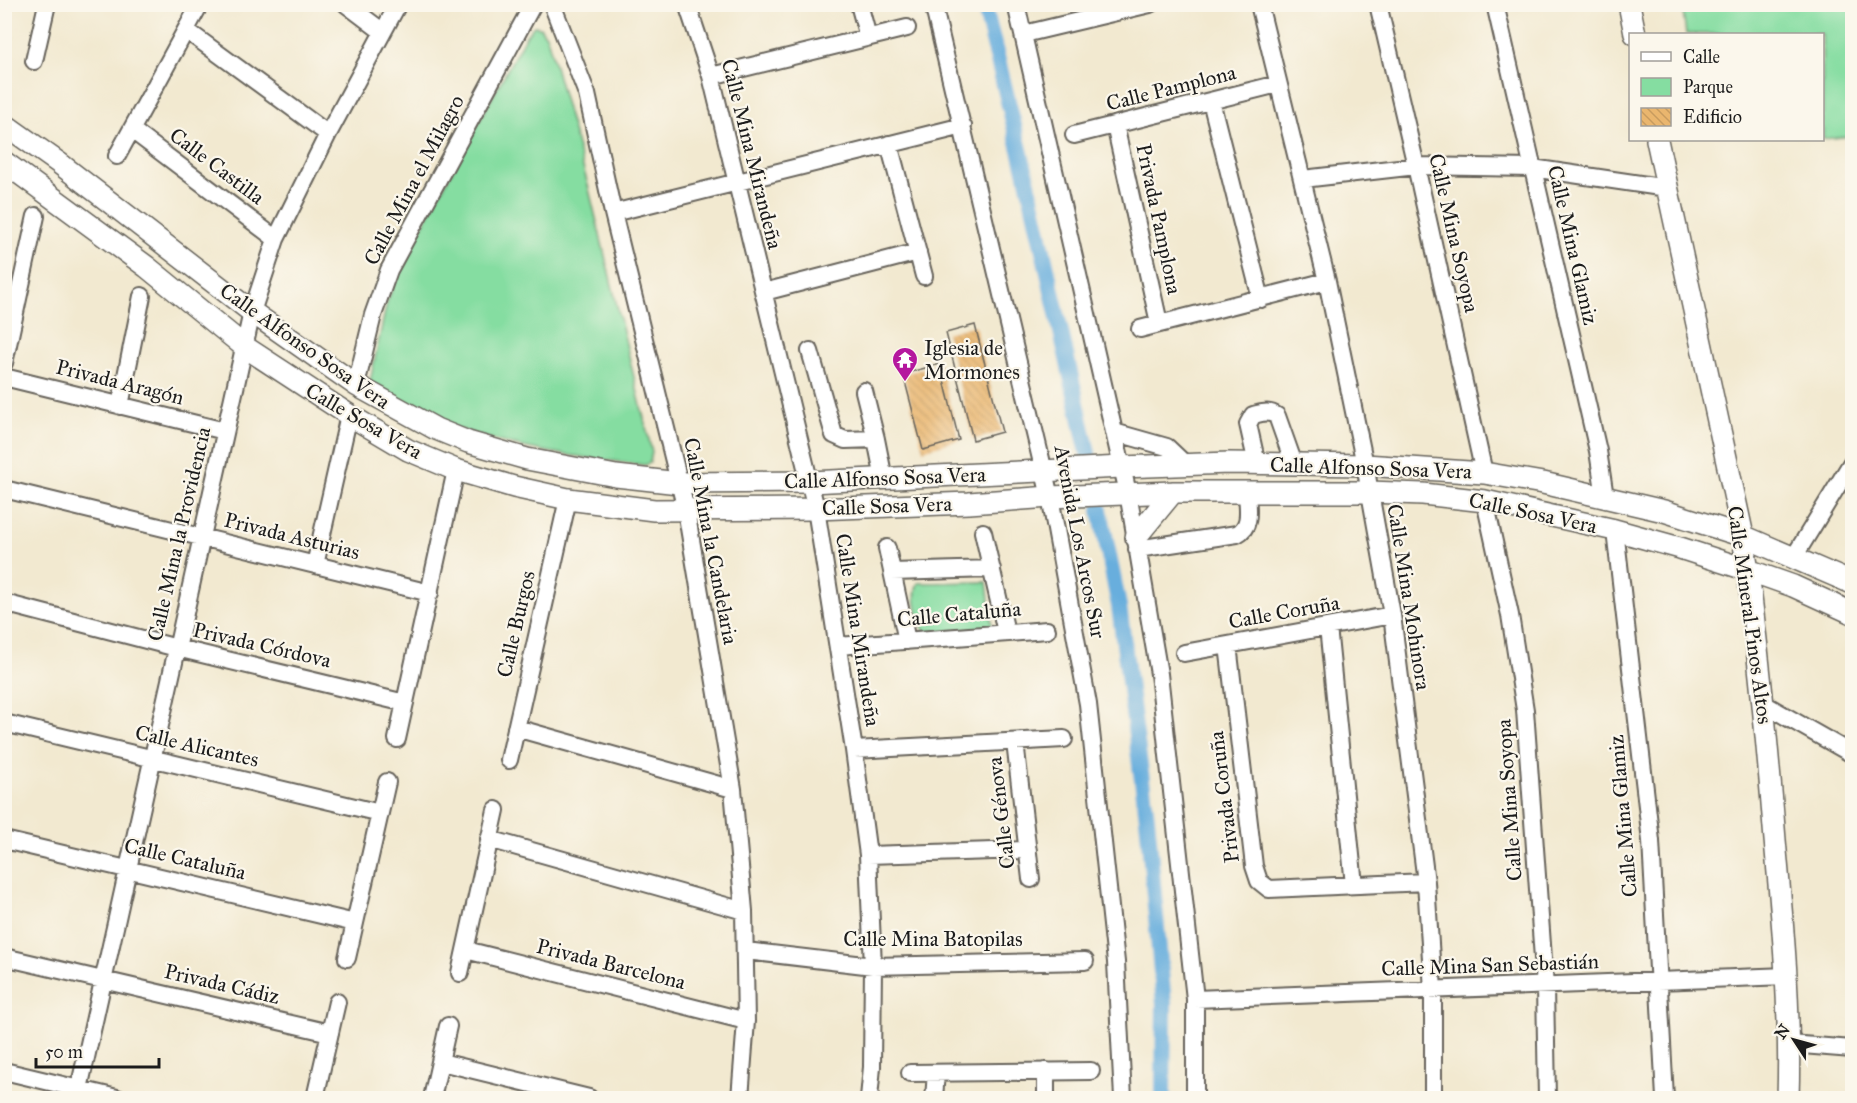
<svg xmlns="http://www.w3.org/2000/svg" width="1857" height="1103" viewBox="0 0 1857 1103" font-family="'IM FELL Great Primer',serif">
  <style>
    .park { fill: #85dda1; stroke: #507c5e; stroke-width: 1.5 }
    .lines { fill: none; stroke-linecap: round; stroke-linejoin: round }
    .canal { stroke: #67aedd; stroke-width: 16 }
    .building { fill: url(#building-back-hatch) }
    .minor-casing { stroke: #67645b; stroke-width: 20 }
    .major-casing { stroke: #67645b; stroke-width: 24 }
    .minor { stroke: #fff; stroke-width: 16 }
    .major { stroke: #fff; stroke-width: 21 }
    .labels { text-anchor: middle; stroke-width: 4.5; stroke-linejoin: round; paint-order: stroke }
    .street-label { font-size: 21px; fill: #1c1c1c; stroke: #fbf7ec }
    .poi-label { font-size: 21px; fill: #1c1c1c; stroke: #fbf7ec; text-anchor: start }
  </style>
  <defs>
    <pattern id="building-back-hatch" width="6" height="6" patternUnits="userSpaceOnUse" patternTransform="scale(1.5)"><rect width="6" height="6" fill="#eab66e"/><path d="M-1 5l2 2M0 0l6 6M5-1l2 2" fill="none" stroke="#c89c5f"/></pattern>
  </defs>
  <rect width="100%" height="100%" fill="#fbf7ec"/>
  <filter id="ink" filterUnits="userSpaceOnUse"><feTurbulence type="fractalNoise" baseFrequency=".0167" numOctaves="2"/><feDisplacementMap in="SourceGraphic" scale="12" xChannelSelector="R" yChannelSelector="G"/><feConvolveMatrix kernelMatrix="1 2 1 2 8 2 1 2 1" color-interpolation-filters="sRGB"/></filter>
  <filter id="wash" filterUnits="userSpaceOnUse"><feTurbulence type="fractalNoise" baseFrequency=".008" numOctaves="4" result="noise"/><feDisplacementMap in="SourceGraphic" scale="24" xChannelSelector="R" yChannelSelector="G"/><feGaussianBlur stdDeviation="1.35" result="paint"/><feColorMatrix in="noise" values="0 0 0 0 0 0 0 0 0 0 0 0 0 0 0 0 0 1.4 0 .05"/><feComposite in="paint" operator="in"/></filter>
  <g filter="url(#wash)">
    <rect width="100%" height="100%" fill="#f2e9d0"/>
    <path class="park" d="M 1684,5 L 1852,5 L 1852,136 L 1823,139 L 1822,34 L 1686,34 L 1682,6 Z
      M 534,26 L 540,27 L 547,37 L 588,185 L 652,452 L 650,463 L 644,465 C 577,457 510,450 447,424 C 420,413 395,399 369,386 L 387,302 L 404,260 L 525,37 Z
      M 987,582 L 992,627 L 926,635 C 919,621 911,598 918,583 Z"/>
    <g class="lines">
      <path class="canal" d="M 984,4 L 1026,174 L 1088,453
        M 1100,510 L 1119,606 L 1147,818 L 1164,1004 L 1163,1098"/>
    </g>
    <g id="blocks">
      <path class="building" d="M 975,325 L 1002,432 L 973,440 L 946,333 Z
        M 940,364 L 959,440 L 923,450 L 903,374 Z"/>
    </g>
  </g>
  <g filter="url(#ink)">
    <use href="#blocks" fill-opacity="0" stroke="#67645b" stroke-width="1.5"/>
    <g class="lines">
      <defs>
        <path id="minor" d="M 346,4 L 383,32
          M 552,4 L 587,94 L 613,213 L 686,510 L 733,789 L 744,911 L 746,1021 L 740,1098
          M 687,4 L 711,76 L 816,509 L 854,750 L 868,855 L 873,966 L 872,1067 L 869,1098
          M 859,4 L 868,37
          M 933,4 L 1050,497 L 1088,704 L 1116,962 L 1123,1098
          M 1016,4 L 1128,493 L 1159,674 L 1195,999 L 1195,1098
          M 1259,4 L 1327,281 L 1365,465 L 1392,615 L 1426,882 L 1433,990 L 1433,1098
          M 1378,4 L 1416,166 L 1484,473
          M 1495,4 L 1598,451 L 1605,497
          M 186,30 L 328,134
          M 1024,34 L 1150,4
          M 34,61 L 47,4
          M 711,76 L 907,28
          M 1211,101 L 1261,299
          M 1115,125 L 1159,323
          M 132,130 L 276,239
          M 1074,135 L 1278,84
          M 889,144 L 924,276
          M 117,156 L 200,4
          M 1303,179 L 1416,166 L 1532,168 L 1667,188
          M 613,213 L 963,126
          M 764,292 L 918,252
          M 1140,329 L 1327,281
          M 810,351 L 834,435 L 845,440 L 876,439 L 884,479
          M 4,363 L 36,216
          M 4,377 L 225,431
          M 356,385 L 373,315 L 389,270 L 533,4
          M 864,391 L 876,439
          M 120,406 L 142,296
          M 1114,432 L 1167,447 L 1186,465
          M 1257,464 L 1248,424 L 1253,415 C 1262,413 1269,410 1277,416 L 1294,464
          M 4,489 L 430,593
          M 1485,501 L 1510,615 L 1525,710 L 1545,986 L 1547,1098
          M 1615,530 L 1651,841 L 1665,1098
          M 983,532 L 1006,632
          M 887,548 L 907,641
          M 1137,549 L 1237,534 C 1253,526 1247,506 1247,491
          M 1794,557 L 1852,462
          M 315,565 L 349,415
          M 892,572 L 992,569
          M 4,603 L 177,648 L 405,703
          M 1328,627 L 1354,885
          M 1228,645 L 1254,866 L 1259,881 L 1269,889 L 1426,882
          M 838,646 L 1047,630
          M 1184,653 L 1392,615
          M 1764,704 L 1852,754
          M 4,723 L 380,813
          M 516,728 L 733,789
          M 397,739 L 456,470
          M 1015,742 L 1031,879
          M 854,750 L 1064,739
          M 509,760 L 568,499
          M 489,839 L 744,911
          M 4,840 L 355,923
          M 868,855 L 1028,850
          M 466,950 L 746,1021
          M 746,951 L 873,966 L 1085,961
          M 4,957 L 330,1033
          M 347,958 L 387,782
          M 460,973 L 496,810
          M 1195,999 L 1787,976
          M 1790,1044 L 1852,1049
          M 441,1062 L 589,1098
          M 4,1071 L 117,1098
          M 1046,1071 L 1046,1098
          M 910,1073 L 1091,1071
          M 77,1098 L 252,312 L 276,239 L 328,134 L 398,4
          M 315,1098 L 337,1002
          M 432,1098 L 448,1026
          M 934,1098 L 936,1073"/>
        <path id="major" d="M 1629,4 L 1635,34
          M 4,124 L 59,163 L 252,312 L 356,385 L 436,429 L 468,442 L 527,459 L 616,476 L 679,483 L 810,482 L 1122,467 L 1229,463 L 1365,465 L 1484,473 L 1543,483 L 1664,511 L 1743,536 L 1852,583
          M 1657,140 L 1743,536 C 1757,637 1767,738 1775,840 C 1783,926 1791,1012 1788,1098
          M 4,162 L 147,267 L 245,347 L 349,415 L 408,450 L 456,470 L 514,487 L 568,499 L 654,510 L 816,509 L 969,503 L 1050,497 L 1173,492 L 1369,492 L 1423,494 L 1485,501 L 1615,530 L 1680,548 L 1748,570 L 1793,586 L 1852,613
          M 1136,537 L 1173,492"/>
      </defs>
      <use href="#minor" class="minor-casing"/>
      <use href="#major" class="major-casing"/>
      <use href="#minor" class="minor"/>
      <use href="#major" class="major"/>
    </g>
  </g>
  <defs>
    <symbol id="temple-pin" viewBox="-11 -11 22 30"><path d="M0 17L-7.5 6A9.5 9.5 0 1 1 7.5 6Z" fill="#b5179e" stroke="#fbf7ec"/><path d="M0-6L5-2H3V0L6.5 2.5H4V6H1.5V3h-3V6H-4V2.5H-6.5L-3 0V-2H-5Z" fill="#fff"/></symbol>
  </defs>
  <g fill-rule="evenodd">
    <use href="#temple-pin" x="890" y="345" width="30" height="40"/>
  </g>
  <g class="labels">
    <g class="street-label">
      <text transform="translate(1171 88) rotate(-14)" y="7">Calle Pamplona</text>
      <text transform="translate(752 154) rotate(76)" y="7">Calle Mina Mirandeña</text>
      <text transform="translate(217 166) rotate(37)" y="7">Calle Castilla</text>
      <text transform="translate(414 180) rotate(-62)" y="7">Calle Mina el Milagro</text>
      <text transform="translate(1159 219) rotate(78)" y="7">Privada Pamplona</text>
      <text transform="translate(1454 233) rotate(77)" y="7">Calle Mina Soyopa</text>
      <text transform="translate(1573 245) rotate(77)" y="7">Calle Mina Glamiz</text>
      <text transform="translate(305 346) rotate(35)" y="7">Calle Alfonso Sosa Vera</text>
      <text transform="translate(120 382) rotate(14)" y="7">Privada Aragón</text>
      <text transform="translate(364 421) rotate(30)" y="7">Calle Sosa Vera</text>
      <text transform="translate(1371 468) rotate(2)" y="7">Calle Alfonso Sosa Vera</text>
      <text transform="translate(885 478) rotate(-2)" y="7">Calle Alfonso Sosa Vera</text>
      <text transform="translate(887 506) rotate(-2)" y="7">Calle Sosa Vera</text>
      <text transform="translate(1533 513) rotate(12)" y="7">Calle Sosa Vera</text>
      <text transform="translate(179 534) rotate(-77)" y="7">Calle Mina la Providencia</text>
      <text transform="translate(292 536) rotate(14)" y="7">Privada Asturias</text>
      <text transform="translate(711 541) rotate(79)" y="7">Calle Mina la Candelaria</text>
      <text transform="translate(1080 542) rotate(79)" y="7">Avenida Los Arcos Sur</text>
      <text transform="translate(1409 597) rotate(81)" y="7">Calle Mina Mohinora</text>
      <text transform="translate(1284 612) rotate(-10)" y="7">Calle Coruña</text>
      <text transform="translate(959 614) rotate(-5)" y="7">Calle Cataluña</text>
      <text transform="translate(1750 615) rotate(82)" y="7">Calle Mineral Pinos Altos</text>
      <text transform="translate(516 624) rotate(-77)" y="7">Calle Burgos</text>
      <text transform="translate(858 630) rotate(81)" y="7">Calle Mina Mirandeña</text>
      <text transform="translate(262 645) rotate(13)" y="7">Privada Córdova</text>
      <text transform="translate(197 746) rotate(13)" y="7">Calle Alicantes</text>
      <text transform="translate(1224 797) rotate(-97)" y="7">Privada Coruña</text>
      <text transform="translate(1509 800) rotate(-94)" y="7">Calle Mina Soyopa</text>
      <text transform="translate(1001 813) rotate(-97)" y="7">Calle Génova</text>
      <text transform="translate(1623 816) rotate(-95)" y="7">Calle Mina Glamiz</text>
      <text transform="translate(185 859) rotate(13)" y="7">Calle Cataluña</text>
      <text x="933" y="946">Calle Mina Batopilas</text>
      <text transform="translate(611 964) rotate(14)" y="7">Privada Barcelona</text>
      <text transform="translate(1490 965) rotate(-2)" y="7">Calle Mina San Sebastián</text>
      <text transform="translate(222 984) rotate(13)" y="7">Privada Cádiz</text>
    </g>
    <g class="poi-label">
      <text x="924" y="355">Iglesia de<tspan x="924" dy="24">Mormones</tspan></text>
    </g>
  </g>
  <rect width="1857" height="1103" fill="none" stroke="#fbf7ec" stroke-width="24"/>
  <rect x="1629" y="33" width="195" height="108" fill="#fbf7ec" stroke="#a29f99" stroke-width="1.5"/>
  <rect x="1641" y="52" width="30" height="9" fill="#ffffff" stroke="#a29f99" stroke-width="1.5"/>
  <text x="1683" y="63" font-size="18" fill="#1c1c1c">Calle</text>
  <rect x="1641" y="78" width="30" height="18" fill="#85dda1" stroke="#a29f99" stroke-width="1.5"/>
  <text x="1683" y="93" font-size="18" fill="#1c1c1c">Parque</text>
  <rect x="1641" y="108" width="30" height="18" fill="url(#building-back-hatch)" stroke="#a29f99" stroke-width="1.5"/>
  <text x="1683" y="123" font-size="18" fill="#1c1c1c">Edificio</text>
  <g transform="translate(1794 1040) rotate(306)" stroke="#fbf7ec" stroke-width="4.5" paint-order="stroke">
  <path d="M0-4.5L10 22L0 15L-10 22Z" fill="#1c1c1c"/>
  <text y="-9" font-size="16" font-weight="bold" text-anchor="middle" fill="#1c1c1c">N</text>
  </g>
  <path d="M36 1058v9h123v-9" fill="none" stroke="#1c1c1c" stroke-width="3"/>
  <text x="45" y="1058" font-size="18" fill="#1c1c1c" stroke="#fbf7ec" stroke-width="4.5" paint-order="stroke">50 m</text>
</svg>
